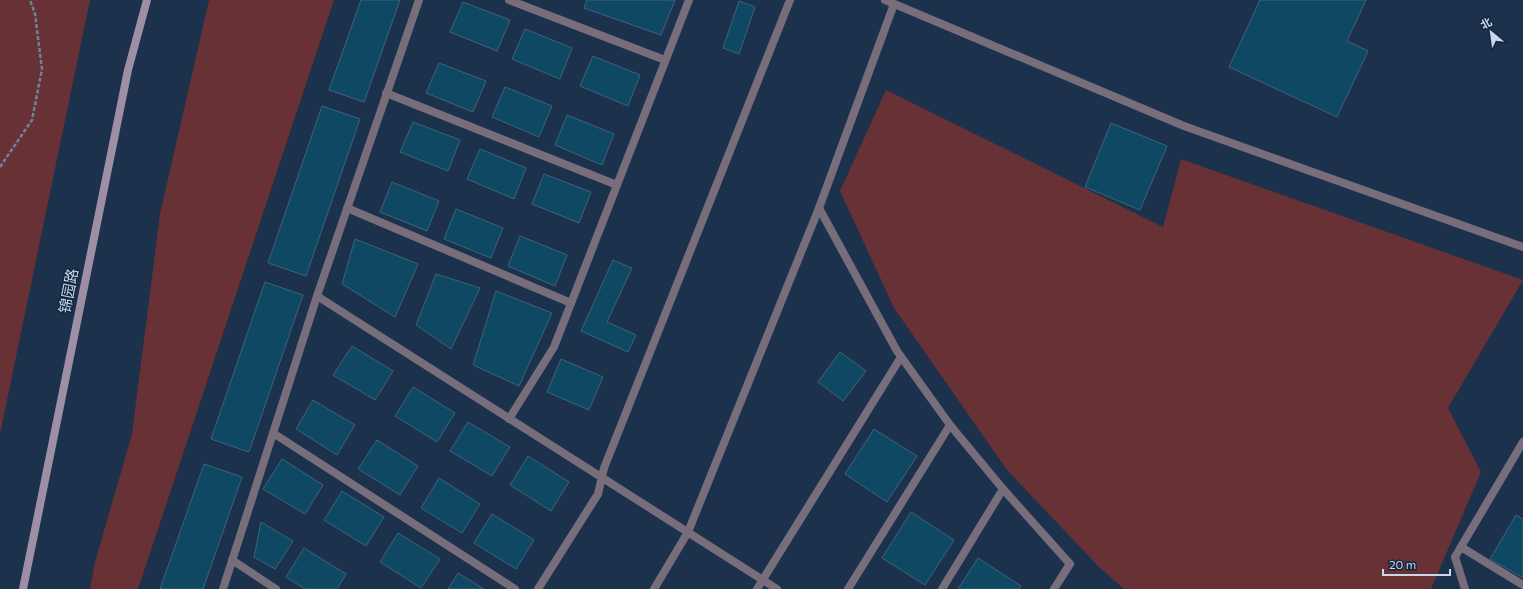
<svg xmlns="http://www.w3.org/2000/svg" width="1523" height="589" viewBox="0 0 1523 589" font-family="Commissioner,'Noto Sans SC',sans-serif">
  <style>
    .green { fill: #673136 }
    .building { fill: #0e4863; stroke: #3e647a }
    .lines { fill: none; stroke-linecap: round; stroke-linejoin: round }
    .path { stroke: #718399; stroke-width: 2.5; stroke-dasharray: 4 2; stroke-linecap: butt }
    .lane { stroke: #776d7b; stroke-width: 8 }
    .street { stroke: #776d7b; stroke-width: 8 }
    .secondary { stroke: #9e8fa5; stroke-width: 8 }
    .labels { text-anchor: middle; stroke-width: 3; stroke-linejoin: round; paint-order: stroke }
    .street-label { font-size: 15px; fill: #c9d7e8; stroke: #132741 }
  </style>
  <rect width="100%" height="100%" fill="#1c314c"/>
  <path class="green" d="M 0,0 L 90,0 L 0,434 Z
    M 209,0 L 334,0 L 138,589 L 90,589 L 95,562 L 132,434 L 160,214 Z
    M 886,90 L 1163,227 L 1181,159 L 1523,280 L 1448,408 L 1481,472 L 1431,589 L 1124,589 L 1099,567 L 1007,470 L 894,308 L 840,191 Z"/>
  <path class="building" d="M 361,0 L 400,0 L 364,102 L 329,90 Z
    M 587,0 L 675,0 L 661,35 L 584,8 Z
    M 1260,0 L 1366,0 L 1347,41 L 1368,51 L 1337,117 L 1229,67 Z
    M 739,1 L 755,7 L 739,54 L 723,48 Z
    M 463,2 L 510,20 L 497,51 L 450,32 Z
    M 525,29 L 572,48 L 560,79 L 512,59 Z
    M 593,56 L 640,75 L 628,106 L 580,86 Z
    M 439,63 L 486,81 L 473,112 L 426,93 Z
    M 505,87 L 552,106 L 539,137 L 492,117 Z
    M 322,106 L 360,119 L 306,276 L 268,263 Z
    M 567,115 L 614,134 L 602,165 L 555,145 Z
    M 413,122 L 460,140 L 448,171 L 400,152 Z
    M 1111,123 L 1167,146 L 1140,210 L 1085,187 Z
    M 480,149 L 526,168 L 514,199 L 467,179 Z
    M 544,174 L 591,192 L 579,223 L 532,204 Z
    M 392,182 L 439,201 L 427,231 L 380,212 Z
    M 456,209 L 503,228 L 491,258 L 444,239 Z
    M 520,236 L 567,255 L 555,286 L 508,266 Z
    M 355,239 L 418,264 L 395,317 L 342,284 Z
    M 613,260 L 632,268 L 607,322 L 636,335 L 628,352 L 581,331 Z
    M 436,274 L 480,288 L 451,349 L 416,325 Z
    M 265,282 L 303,295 L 249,452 L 211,439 Z
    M 496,291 L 552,313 L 519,386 L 473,365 Z
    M 352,346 L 393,371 L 375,400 L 333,375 Z
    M 840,352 L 866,371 L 843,401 L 818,382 Z
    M 561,359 L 603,377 L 589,410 L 547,392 Z
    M 413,387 L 455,413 L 437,442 L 395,416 Z
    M 313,400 L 355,425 L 337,455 L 296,429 Z
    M 468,422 L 510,447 L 492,476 L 450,451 Z
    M 874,429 L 917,456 L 887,502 L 845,474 Z
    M 377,440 L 418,466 L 400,495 L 358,469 Z
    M 528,456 L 569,482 L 551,511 L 510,485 Z
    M 282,459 L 323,485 L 305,514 L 263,489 Z
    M 204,464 L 242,477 L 203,589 L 160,589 Z
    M 439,478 L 480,504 L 462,533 L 421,508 Z
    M 342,491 L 384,517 L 366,546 L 324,520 Z
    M 911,512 L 954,540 L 925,585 L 882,558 Z
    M 492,514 L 534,540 L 516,569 L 474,543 Z
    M 1516,515 L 1523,519 L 1523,578 L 1490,559 Z
    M 261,522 L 293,541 L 275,569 L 254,557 Z
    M 398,533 L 440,559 L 421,588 L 380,562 Z
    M 304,548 L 346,574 L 337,589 L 305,589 L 286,577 Z
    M 978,558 L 1021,586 L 1019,589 L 958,589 Z
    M 458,573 L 484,589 L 448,589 Z"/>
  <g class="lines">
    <path class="path" d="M 0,167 L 32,120 L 42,69 L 35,14 L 30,0"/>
    <path class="lane" d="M 386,93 L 617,185
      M 347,208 L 571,303
      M 273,433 L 515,589
      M 1461,547 L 1523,585
      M 232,560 L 276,589
      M 654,589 L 688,532 L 819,208
      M 757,589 L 901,357
      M 848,589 L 950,425
      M 942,589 L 1003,489"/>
    <path class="street" d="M 509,0 L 665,60
      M 885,0 L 1184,126 L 1523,247
      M 894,4 L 819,208 L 897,351 L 950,425 L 1003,489 L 1070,564 L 1054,589
      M 317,296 L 777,589
      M 509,419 L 554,347 L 689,0
      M 223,589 L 317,296 L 419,0
      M 538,589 L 598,494 L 604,468 L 790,0
      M 1465,589 L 1455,557 L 1523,442"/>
    <path class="secondary" d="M 23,589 L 128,70 L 147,0"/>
  </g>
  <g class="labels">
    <g class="street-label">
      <text transform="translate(69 291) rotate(-79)" y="5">锦园路</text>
    </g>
  </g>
  <g transform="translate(1491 32) rotate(331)" stroke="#132741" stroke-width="3" paint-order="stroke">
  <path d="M0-3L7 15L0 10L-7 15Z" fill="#c9d7e8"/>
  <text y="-6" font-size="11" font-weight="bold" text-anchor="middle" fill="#c9d7e8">北</text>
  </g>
  <path d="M1383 569v6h67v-6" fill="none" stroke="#c9d7e8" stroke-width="2"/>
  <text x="1389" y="569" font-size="12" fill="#c9d7e8" stroke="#132741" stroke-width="3" paint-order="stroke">20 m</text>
</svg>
